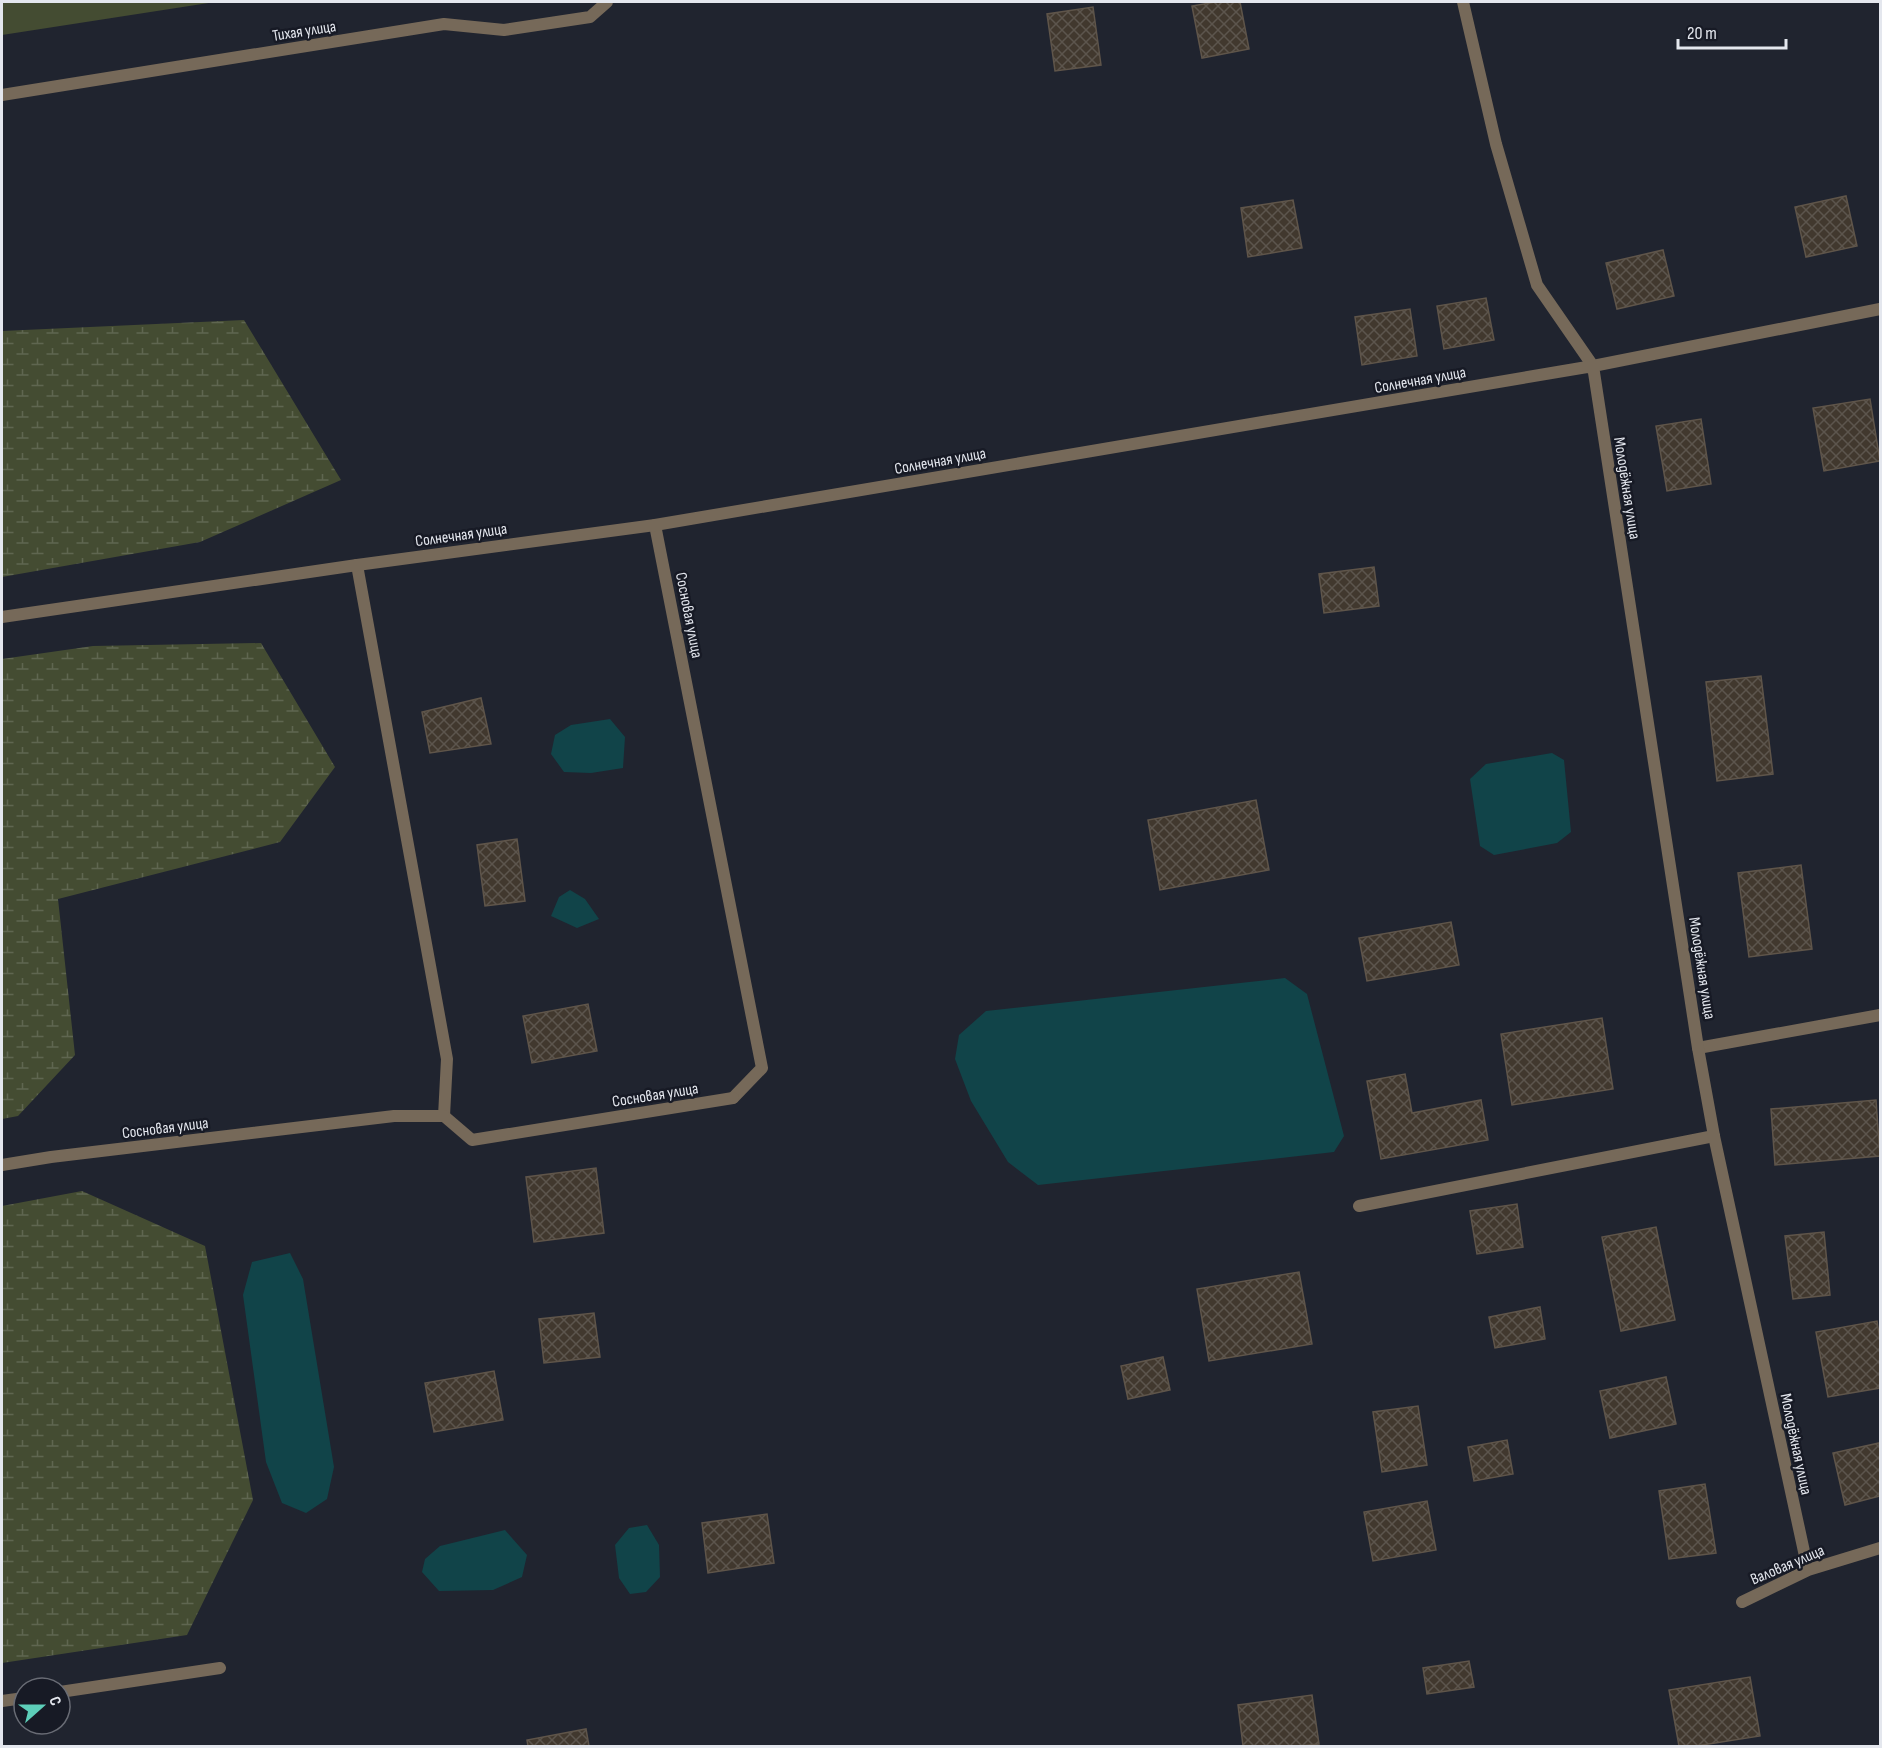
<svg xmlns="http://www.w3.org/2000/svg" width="1882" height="1748" viewBox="0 0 1882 1748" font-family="'Sofia Sans Condensed',sans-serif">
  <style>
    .green { fill: #444c32 }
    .wetland { fill: url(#wetland-marsh) }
    .water { fill: #114449 }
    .building { fill: url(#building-cross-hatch); stroke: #5f554a; stroke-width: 1.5 }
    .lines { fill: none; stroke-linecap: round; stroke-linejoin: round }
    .service { stroke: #766959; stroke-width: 12 }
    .minor { stroke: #766959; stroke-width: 12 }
    .labels { text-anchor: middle; stroke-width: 5; stroke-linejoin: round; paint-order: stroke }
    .street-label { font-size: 16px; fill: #e4e7ee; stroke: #171a25 }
  </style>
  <defs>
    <pattern id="wetland-marsh" width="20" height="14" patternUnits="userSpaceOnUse" patternTransform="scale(1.5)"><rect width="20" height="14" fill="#444c32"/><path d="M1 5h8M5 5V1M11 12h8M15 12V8" fill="none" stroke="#5f6650"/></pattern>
    <pattern id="building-cross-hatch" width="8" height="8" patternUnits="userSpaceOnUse" patternTransform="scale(1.5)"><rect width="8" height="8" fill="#41382e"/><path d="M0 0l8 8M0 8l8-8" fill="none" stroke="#5c554d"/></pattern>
  </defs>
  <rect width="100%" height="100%" fill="#20242f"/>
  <path class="green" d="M 2,2 L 215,2 L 2,35 Z"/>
  <path class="wetland" d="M 244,320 L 341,480 L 200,542 L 2,577 L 2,331 Z
    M 261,643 L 335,767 L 280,842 L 58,899 L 75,1055 L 18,1116 L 2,1119 L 2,659 L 93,646 Z
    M 82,1191 L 205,1246 L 253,1500 L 187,1635 L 2,1663 L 2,1206 Z"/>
  <path class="water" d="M 610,719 L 625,737 L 623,768 L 591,773 L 564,772 L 551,754 L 555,735 L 571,725 Z
    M 1552,753 L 1564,760 L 1571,832 L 1557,843 L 1494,855 L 1480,846 L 1470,779 L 1486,764 Z
    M 570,890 L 585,899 L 599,919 L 577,928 L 551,916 L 559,897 Z
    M 1285,978 L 1307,994 L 1344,1136 L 1334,1152 L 1038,1185 L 1008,1162 L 971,1101 L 955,1059 L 959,1035 L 986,1011 Z
    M 290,1253 L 303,1279 L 334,1467 L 327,1499 L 306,1513 L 282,1503 L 266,1462 L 243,1295 L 252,1262 Z
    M 647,1525 L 659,1545 L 660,1577 L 646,1592 L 630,1594 L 619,1578 L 615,1545 L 629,1528 Z
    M 505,1530 L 527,1555 L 522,1577 L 493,1590 L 439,1591 L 422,1572 L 425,1559 L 440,1546 Z"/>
  <path class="building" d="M 1215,2 L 1240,2 L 1249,49 L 1202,58 L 1192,6 Z
    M 1093,7 L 1101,65 L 1055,71 L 1047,14 Z
    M 1846,196 L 1857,246 L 1806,257 L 1795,207 Z
    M 1293,200 L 1302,248 L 1248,257 L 1241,208 Z
    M 1663,250 L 1674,296 L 1617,309 L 1606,263 Z
    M 1486,298 L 1494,340 L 1444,349 L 1437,306 Z
    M 1410,309 L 1417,356 L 1362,365 L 1355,317 Z
    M 1870,399 L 1880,461 L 1824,471 L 1813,408 Z
    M 1701,419 L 1711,484 L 1667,491 L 1656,426 Z
    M 1374,567 L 1379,606 L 1324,613 L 1319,574 Z
    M 1761,676 L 1773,774 L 1717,781 L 1706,682 Z
    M 481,698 L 491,744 L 430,753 L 422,712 Z
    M 1256,800 L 1269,870 L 1160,890 L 1148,820 Z
    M 517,839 L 525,901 L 485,906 L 477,845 Z
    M 1801,865 L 1812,949 L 1749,957 L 1738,873 Z
    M 1451,922 L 1459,965 L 1367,981 L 1359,938 Z
    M 588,1004 L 597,1051 L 532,1063 L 523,1016 Z
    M 1602,1018 L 1613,1089 L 1512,1105 L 1501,1034 Z
    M 1405,1074 L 1412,1113 L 1481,1100 L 1488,1140 L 1381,1159 L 1367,1081 Z
    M 1876,1100 L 1880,1156 L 1775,1165 L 1771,1109 Z
    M 596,1168 L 604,1233 L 534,1242 L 526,1177 Z
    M 1517,1204 L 1523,1247 L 1477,1254 L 1470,1211 Z
    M 1656,1227 L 1675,1320 L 1621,1331 L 1602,1237 Z
    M 1824,1232 L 1830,1295 L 1793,1299 L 1785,1236 Z
    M 1299,1272 L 1312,1344 L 1209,1361 L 1197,1289 Z
    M 1540,1307 L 1545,1339 L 1495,1348 L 1489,1317 Z
    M 594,1313 L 600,1357 L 544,1363 L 539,1319 Z
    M 1877,1321 L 1880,1340 L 1880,1388 L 1828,1397 L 1816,1332 Z
    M 1163,1357 L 1170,1390 L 1128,1399 L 1121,1366 Z
    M 494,1371 L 503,1420 L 434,1432 L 425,1383 Z
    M 1666,1377 L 1676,1424 L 1610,1438 L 1600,1391 Z
    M 1418,1406 L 1427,1465 L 1382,1472 L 1373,1412 Z
    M 1507,1440 L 1513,1474 L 1474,1481 L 1468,1447 Z
    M 1879,1443 L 1880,1451 L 1880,1496 L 1845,1505 L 1833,1453 Z
    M 1705,1484 L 1716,1553 L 1669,1559 L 1659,1491 Z
    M 1427,1501 L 1436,1550 L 1373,1561 L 1364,1512 Z
    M 767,1514 L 774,1563 L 708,1573 L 702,1523 Z
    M 1469,1661 L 1474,1687 L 1427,1694 L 1423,1668 Z
    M 1750,1677 L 1760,1736 L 1696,1746 L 1679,1746 L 1669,1690 Z
    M 1312,1695 L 1319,1744 L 1299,1746 L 1243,1746 L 1238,1705 Z
    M 586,1729 L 589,1746 L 528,1746 L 527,1740 Z"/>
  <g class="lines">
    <path class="service" d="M 655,525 L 762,1068 L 733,1098
      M 357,565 L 447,1059 L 444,1116
      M 1698,1048 L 1880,1015
      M 1359,1206 L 1714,1136
      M 60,1692 L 220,1668
      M 2,1701 L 24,1698"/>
    <path class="minor" d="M 1463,2 L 1496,144 L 1537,285 L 1593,366 L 1698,1048 L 1714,1136 L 1808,1570
      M 2,95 L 444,24 L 504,30 L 590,17 L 607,2
      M 2,617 L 357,565 L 655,525 L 1593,366 L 1880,309
      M 2,1165 L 51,1157 L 394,1116 L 444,1116 L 472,1140 L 733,1098
      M 1742,1602 L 1808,1570 L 1880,1548"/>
  </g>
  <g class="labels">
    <g class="street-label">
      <text transform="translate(304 30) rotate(-9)" y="6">Тихая улица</text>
      <text transform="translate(1420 379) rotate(-10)" y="6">Солнечная улица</text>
      <text transform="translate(940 460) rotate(-10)" y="6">Солнечная улица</text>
      <text transform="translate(1628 488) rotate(81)" y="6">Молодёжная улица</text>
      <text transform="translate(461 534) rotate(-8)" y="6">Солнечная улица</text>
      <text transform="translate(690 615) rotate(79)" y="6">Сосновая улица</text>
      <text transform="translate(1703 968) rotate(81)" y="6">Молодёжная улица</text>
      <text transform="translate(655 1094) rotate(-9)" y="6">Сосновая улица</text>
      <text transform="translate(165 1127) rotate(-7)" y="6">Сосновая улица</text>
      <text transform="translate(1797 1444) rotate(78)" y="6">Молодёжная улица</text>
      <text transform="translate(1787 1564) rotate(-23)" y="6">Валовая улица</text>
    </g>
  </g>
  <rect width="1882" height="1748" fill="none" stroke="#e4e7ee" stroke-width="6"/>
  <g transform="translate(42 1706) rotate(69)"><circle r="28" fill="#171a25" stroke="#696c75" stroke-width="1.5"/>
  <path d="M0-4.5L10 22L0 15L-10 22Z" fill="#5dceb9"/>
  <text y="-9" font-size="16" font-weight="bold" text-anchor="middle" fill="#e4e7ee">С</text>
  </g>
  <path d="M1678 39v9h108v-9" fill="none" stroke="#e4e7ee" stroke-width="3"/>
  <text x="1687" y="39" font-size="18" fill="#e4e7ee" stroke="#171a25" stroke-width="4.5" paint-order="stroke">20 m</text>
</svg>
